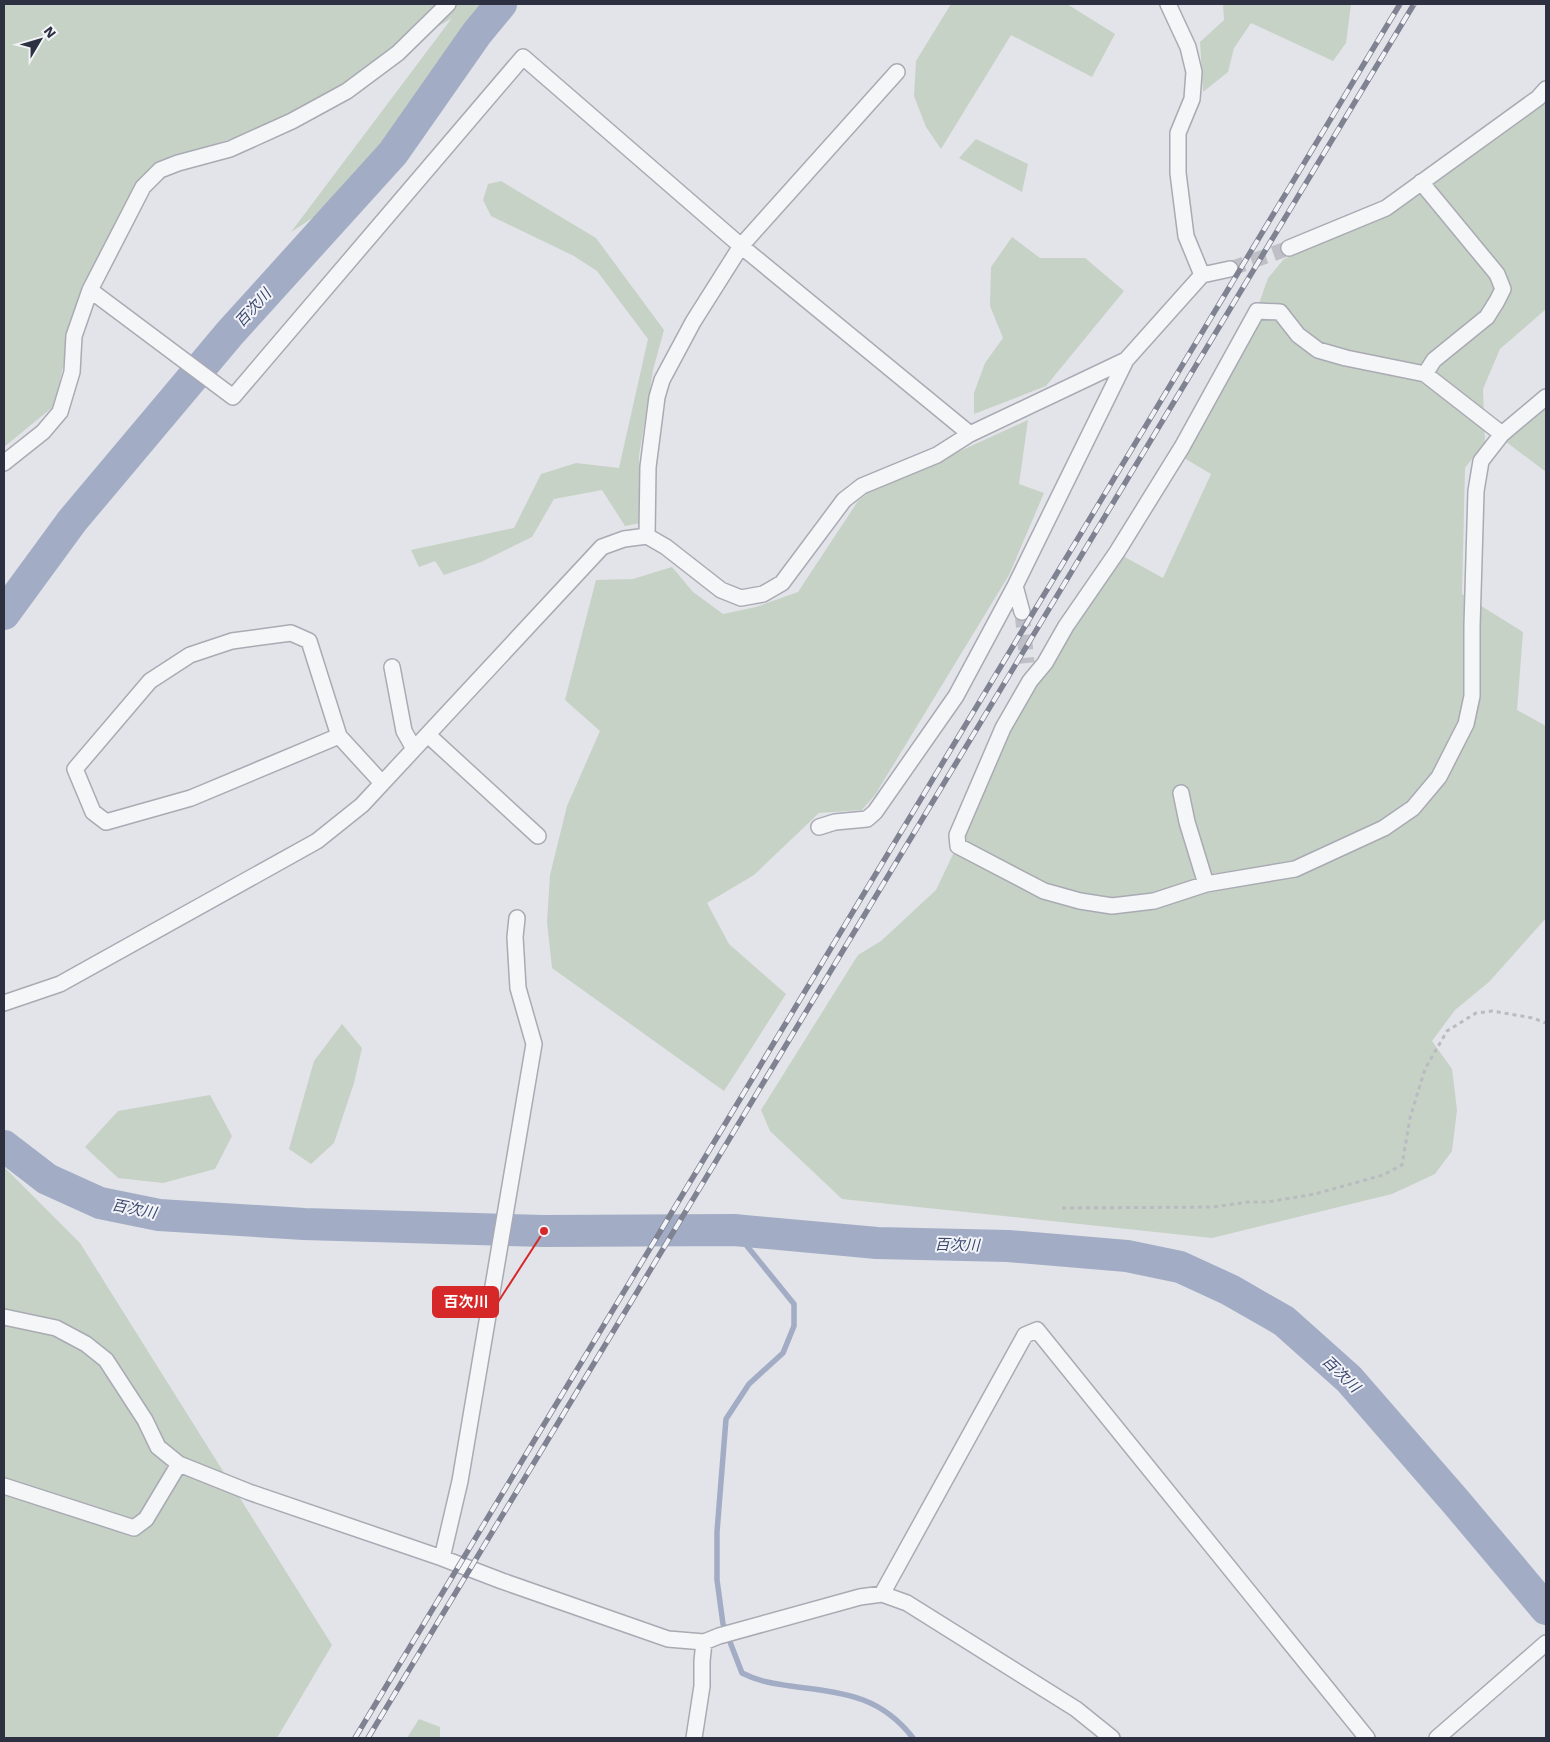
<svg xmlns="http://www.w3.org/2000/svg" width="1550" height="1742" viewBox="0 0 1550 1742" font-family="'Work Sans','Noto Sans JP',sans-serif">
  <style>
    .green { fill: #c6d2c5 }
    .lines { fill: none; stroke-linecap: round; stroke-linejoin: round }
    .stream { stroke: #a2acc5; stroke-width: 5.5 }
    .river { stroke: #a2acc5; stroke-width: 32 }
    .street-tunnel { stroke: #bfc0c7; stroke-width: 15; stroke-dasharray: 15 8; stroke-linecap: butt }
    .street-casing { stroke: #a9aab3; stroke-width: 18 }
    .path { stroke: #b9bbc1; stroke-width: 3; stroke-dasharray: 4 4; stroke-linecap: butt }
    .street { stroke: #f5f6f8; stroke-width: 15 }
    .rail-casing { stroke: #7e8291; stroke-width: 5.5 }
    .rail { stroke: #f2f3f7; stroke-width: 4; stroke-dasharray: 11; stroke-linecap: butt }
    .labels { text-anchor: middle; stroke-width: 4; stroke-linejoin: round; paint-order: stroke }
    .water-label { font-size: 15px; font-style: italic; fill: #3b486f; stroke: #f2f3f7 }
    .leader { fill: none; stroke: #d62828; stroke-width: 2 }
    .callout-dot { fill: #d62828; stroke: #f2f3f7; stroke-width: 2 }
    .callout { fill: #d62828; stroke: #d62828; stroke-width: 2 }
    .callout-label { font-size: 15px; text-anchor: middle; font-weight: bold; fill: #fff }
  </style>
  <rect width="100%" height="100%" fill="#e3e4e9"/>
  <path class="green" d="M 4,4 L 483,4 L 443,69 L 345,197 L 291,232 L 452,18 L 341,86 L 254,131 L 212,145 L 159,165 L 137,182 L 80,294 L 54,406 L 4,447 Z
    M 951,4 L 1067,4 L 1115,34 L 1092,77 L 1011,35 L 941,149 L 926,127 L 914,96 L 916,61 Z
    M 1223,4 L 1351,4 L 1346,43 L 1333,61 L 1251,23 L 1234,48 L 1228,72 L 1203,92 L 1200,42 L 1224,20 Z
    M 1546,98 L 1546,309 L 1500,349 L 1483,389 L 1485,442 L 1465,468 L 1462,594 L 1523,632 L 1517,710 L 1546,726 L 1546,918 L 1489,982 L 1455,1010 L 1432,1041 L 1452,1069 L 1457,1110 L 1452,1151 L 1435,1174 L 1392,1194 L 1212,1238 L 842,1199 L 770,1131 L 761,1110 L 858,955 L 881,941 L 936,890 L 1029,694 L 1123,556 L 1163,578 L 1211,474 L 1184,458 L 1238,363 L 1268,278 L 1284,259 L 1387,216 Z
    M 976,139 L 1028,164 L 1022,192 L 959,158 Z
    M 501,181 L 596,238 L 664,330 L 653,370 L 639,456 L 640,523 L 625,526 L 602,490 L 554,499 L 532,537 L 481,562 L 444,575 L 435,561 L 419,567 L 411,550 L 514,528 L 541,474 L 576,463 L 619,468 L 648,339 L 597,271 L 574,256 L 491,216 L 483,200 L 488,184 Z
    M 1012,237 L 1040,258 L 1085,258 L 1124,291 L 1046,386 L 974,414 L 974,393 L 985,363 L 1003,338 L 990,306 L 991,267 Z
    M 1546,405 L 1546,472 L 1505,441 Z
    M 1028,420 L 1019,484 L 1044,493 L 1009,575 L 875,795 L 862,810 L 819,813 L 754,875 L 707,903 L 729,944 L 786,994 L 724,1091 L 552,968 L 547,922 L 550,875 L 567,806 L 600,731 L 565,700 L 596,580 L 633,579 L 672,567 L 693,592 L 723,614 L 756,607 L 798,592 L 858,501 L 868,493 Z
    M 342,1024 L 362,1048 L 354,1083 L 334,1143 L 311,1164 L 289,1149 L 314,1061 Z
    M 210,1095 L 232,1136 L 215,1169 L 163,1183 L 118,1178 L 85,1147 L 118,1111 Z
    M 4,1167 L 80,1243 L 332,1645 L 277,1738 L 4,1738 Z
    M 419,1719 L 440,1727 L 440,1738 L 407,1738 Z"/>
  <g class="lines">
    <path class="stream" d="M 734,1230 L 794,1304 L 794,1326 L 783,1353 L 749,1384 L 726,1419 L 717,1532 L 717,1580 L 723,1624 L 742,1673 C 760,1682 771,1683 790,1686 C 841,1693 879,1694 913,1738"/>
    <path class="river" d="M 4,614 L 72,521 L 230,333 L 393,153 L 477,33 L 501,4
      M 4,1146 L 47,1179 L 100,1203 L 159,1215 L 304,1224 L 544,1231 L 734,1230 L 877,1243 L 1008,1246 L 1127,1256 L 1180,1267 L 1230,1290 L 1284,1321 L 1349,1379 L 1456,1502 L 1546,1609"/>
    <path class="street-tunnel" d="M 1230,269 L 1289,248
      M 1022,612 L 1027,663"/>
    <defs>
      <path id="street" d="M 1168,4 L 1188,47 L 1194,72 L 1192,99 L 1178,133 L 1178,173 L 1186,236 L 1202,275
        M 1421,182 L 1497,274 L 1503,289 L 1497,301 L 1487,317 L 1434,360 L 1425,374 L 1502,434 L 1546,397
        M 1289,248 L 1386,208 L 1538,98 L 1546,89
        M 90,290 L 233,397 L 523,57 L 741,246 L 970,434
        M 4,463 L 43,432 L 60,412 L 72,372 L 74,336 L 90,290 L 143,187 L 160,170 L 178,163 L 230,149 L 292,121 L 347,91 L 398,53 L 448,4
        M 647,536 L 648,467 L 657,397 L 662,380 L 693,322 L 741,246 L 897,72
        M 1022,612 L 1015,586 L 1126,360
        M 392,667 L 404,731 L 414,749
        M 428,735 L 538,836
        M 339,736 L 309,641 L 291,633 L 232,641 L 190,655 L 150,681 L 75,769 L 93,812 L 106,822 L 191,798 L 339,736 L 382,783
        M 1181,793 L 1187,822 L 1206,884 L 1295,869 L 1384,828 L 1413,808 L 1439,777 L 1466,724 L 1472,696 L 1472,626 L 1476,491 L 1481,461 L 1502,434
        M 819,827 L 835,822 L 867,819 L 875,812 L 956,696 L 1015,586
        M 1206,884 L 1154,901 L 1112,906 L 1080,901 L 1044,891 L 958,846 L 957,835 L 1003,728 L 1030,681 L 1045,663 L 1066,626 L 1117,552 L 1182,447 L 1257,311 L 1280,312 L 1298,335 L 1318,350 L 1346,358 L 1425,374
        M 4,1003 L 60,984 L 317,841 L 362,805 L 602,547 L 624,539 L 647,536 L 666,547 L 721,590 L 741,598 L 763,594 L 782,583 L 844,500 L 862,486 L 937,455 L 970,434 L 1126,360 L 1202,275 L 1230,269
        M 4,1317 L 56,1328 L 86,1344 L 106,1360 L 145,1420 L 158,1447 L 179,1464 L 249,1492 L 442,1558 L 502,1581 L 668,1639 L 704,1642 L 719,1636 L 860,1597 L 882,1594 L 907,1603 L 1076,1709 L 1112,1738
        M 4,1486 L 134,1528 L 146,1519 L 179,1464
        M 442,1558 L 460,1481 L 534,1044 L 518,988 L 515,937 L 517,918
        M 882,1594 L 1025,1335 L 1037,1330 L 1367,1738
        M 694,1738 L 702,1686 L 702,1661 L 704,1642
        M 1437,1738 L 1546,1643"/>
    </defs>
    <use href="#street" class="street-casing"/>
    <path class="path" d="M 1062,1208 L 1213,1207 L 1248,1202 L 1267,1202 L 1315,1194 L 1383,1175 L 1402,1165 L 1410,1118 L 1425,1069 L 1447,1031 L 1476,1013 L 1492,1011 L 1533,1018 L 1546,1023"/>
    <use href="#street" class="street"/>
    <defs>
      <path id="rail" d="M 355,1738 L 1400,4
        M 368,1738 L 1414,4"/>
    </defs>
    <use href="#rail" class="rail-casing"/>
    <use href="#rail" class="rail"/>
  </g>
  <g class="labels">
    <g class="water-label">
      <text transform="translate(253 308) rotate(-48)" y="5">百次川</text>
      <text transform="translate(134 1209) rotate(11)" y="5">百次川</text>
      <text transform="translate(957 1245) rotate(1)" y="5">百次川</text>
      <text transform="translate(1341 1374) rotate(44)" y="5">百次川</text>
    </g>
  </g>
  <path class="leader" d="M544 1231L498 1302"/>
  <circle class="callout-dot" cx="544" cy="1231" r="5"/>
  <rect class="callout" x="433" y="1287" width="65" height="30" rx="5"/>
  <g class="callout-label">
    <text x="466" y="1307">百次川</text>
  </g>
  <rect width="1550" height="1742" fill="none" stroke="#2d3040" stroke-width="10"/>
  <g transform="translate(40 40) rotate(52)" stroke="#f2f3f7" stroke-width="4" paint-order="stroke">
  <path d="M0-4L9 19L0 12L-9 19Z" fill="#2d3040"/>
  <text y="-8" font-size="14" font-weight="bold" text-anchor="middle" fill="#2d3040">N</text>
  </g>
</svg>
